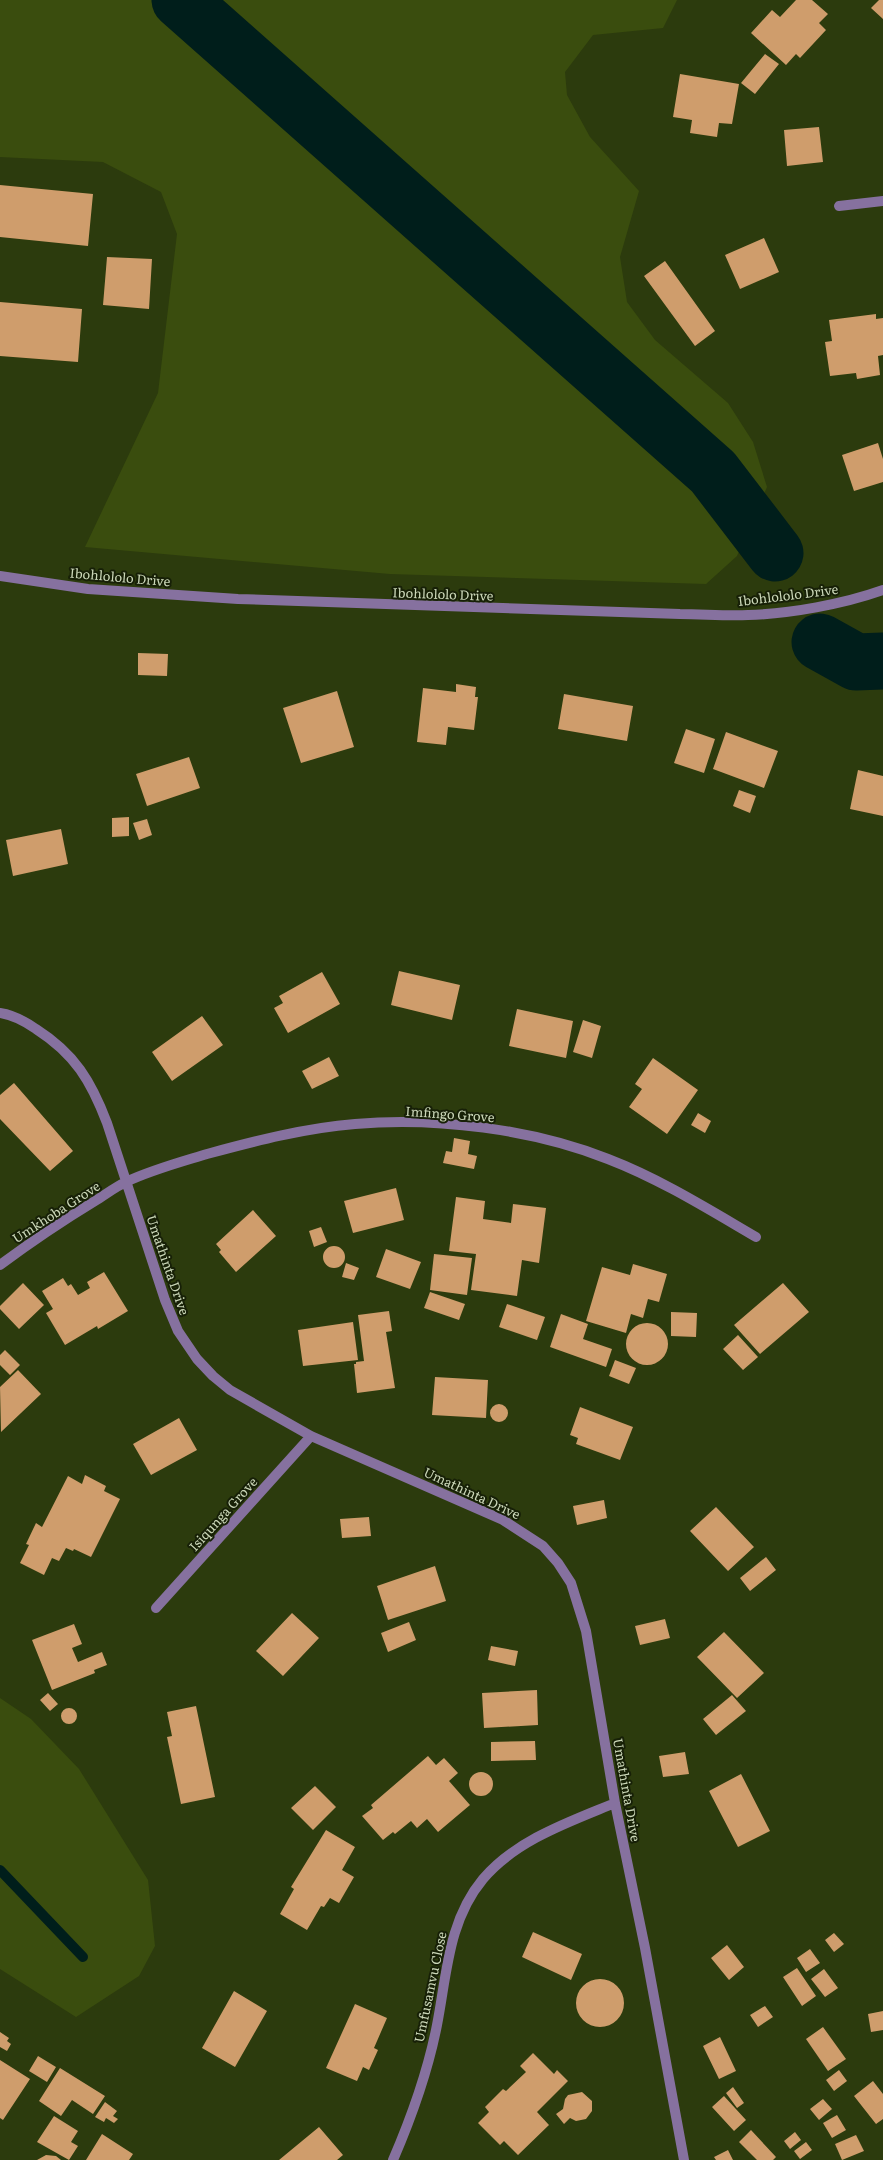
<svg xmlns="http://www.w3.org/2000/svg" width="883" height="2160" viewBox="0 0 883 2160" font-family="Literata,serif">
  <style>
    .green { fill: #3a4d0e }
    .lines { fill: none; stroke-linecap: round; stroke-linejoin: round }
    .stream { stroke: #001e1b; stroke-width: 10 }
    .river { stroke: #001e1b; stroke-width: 57 }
    .building { fill: #cf9d6c }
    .minor { stroke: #86719f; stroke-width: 10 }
    .labels { text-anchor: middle; stroke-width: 4; stroke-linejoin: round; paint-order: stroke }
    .street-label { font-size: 13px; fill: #cbd7b8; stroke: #172007 }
  </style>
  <rect width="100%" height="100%" fill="#2c3b0d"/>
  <path class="green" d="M 0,0 L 677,0 L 663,28 L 593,35 L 565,72 L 567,95 L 590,137 L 639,191 L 620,257 L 627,302 L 655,340 L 728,403 L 753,442 L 767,487 L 737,556 L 706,584 L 390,574 L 85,547 L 158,393 L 177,234 L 161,192 L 103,162 L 0,157 Z
    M 0,1698 L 31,1719 L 79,1769 L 148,1880 L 155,1946 L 139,1976 L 76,2017 L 0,1969 Z"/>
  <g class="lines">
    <path class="stream" d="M 0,1870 L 83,1957"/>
    <path class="river" d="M 180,0 L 713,472 L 775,553
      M 820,642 L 856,662 L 883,661"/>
  </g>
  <path class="building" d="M 796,0 L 812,0 L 828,14 L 819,23 L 826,30 L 800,58 L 796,54 L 786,65 L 751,33 L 772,10 L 780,17 Z
    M 879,0 L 883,0 L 883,19 L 871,8 Z
    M 765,54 L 779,64 L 755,94 L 741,83 Z
    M 680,74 L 739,84 L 732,124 L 719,123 L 717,137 L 690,133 L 692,120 L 673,117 Z
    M 819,127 L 823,162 L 787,166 L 784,130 Z
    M 0,185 L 93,194 L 88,246 L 0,237 Z
    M 764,238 L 779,272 L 740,289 L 725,255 Z
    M 107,257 L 152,259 L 149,309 L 103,305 Z
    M 665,261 L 715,331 L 695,346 L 644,276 Z
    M 0,302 L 82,309 L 78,362 L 0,356 Z
    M 876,314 L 876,319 L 883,318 L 883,355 L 878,356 L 880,375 L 857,379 L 856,373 L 830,376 L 825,342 L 832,341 L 829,320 Z
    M 878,443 L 883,459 L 883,482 L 854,491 L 842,455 Z
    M 138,653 L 168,654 L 167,676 L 138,675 Z
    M 456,684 L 476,687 L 475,697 L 478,697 L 474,730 L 448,727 L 446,745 L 417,742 L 423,688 L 456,692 Z
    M 337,691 L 354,747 L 301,763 L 283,708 Z
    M 564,694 L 633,706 L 627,741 L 558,729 Z
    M 686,729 L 715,739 L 704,773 L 674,763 Z
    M 726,732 L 778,751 L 764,788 L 713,769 Z
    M 189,757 L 200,788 L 147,806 L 136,774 Z
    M 858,770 L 883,776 L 883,816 L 850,809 Z
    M 739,790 L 756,796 L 750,813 L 733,806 Z
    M 129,817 L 129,836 L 112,837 L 112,818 Z
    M 147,819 L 152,835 L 139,840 L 133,823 Z
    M 61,829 L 68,864 L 13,876 L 6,840 Z
    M 399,971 L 460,985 L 452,1020 L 391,1005 Z
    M 322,972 L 340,1004 L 288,1033 L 274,1008 L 283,1003 L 279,996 Z
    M 517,1009 L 573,1021 L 566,1058 L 509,1046 Z
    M 202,1016 L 223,1045 L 172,1081 L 152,1052 Z
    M 583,1020 L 601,1026 L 592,1058 L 573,1052 Z
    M 329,1057 L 339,1076 L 312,1089 L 302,1071 Z
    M 653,1058 L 698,1090 L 667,1134 L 629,1107 L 642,1089 L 635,1084 Z
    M 14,1083 L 73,1151 L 50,1171 L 0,1119 L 0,1095 Z
    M 698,1113 L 711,1121 L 705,1133 L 691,1125 Z
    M 454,1138 L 470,1141 L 468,1154 L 477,1156 L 474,1169 L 443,1163 L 446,1151 L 452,1152 Z
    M 396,1188 L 404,1220 L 353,1233 L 344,1201 Z
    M 456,1197 L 485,1201 L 483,1219 L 511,1223 L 513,1204 L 546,1208 L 539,1263 L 522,1260 L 517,1296 L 471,1290 L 476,1254 L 449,1251 Z
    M 253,1210 L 276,1236 L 236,1272 L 219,1252 L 221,1250 L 216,1244 Z
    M 321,1227 L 327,1242 L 314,1247 L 309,1231 Z
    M323 1257a11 11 0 1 1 22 0a11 11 0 1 1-22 0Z
    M 386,1249 L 421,1262 L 410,1289 L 376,1277 Z
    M 434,1254 L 472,1258 L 467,1295 L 430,1290 Z
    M 346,1263 L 359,1268 L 354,1280 L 342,1277 Z
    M 633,1264 L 667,1274 L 659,1302 L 648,1299 L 643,1318 L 631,1314 L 626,1333 L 586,1321 L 602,1267 L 630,1275 Z
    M 104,1272 L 128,1311 L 98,1329 L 97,1326 L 65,1345 L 46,1313 L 53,1309 L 42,1291 L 63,1278 L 68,1286 L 71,1284 L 78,1295 L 90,1288 L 87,1282 Z
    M 23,1283 L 44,1305 L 19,1329 L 0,1309 L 0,1306 Z
    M 783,1283 L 809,1312 L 760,1354 L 734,1325 Z
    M 430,1292 L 465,1304 L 459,1320 L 424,1308 Z
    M 507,1304 L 545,1317 L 537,1340 L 499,1327 Z
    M 389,1311 L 392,1331 L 386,1332 L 395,1388 L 357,1393 L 354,1364 L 356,1364 L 356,1362 L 364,1361 L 358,1315 Z
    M 671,1312 L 697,1313 L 696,1337 L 671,1336 Z
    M 561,1314 L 588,1324 L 583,1339 L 612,1349 L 606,1367 L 550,1347 Z
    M 353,1322 L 358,1360 L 303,1366 L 298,1330 Z
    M626 1344a21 21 0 1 1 42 0a21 21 0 1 1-42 0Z
    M 738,1335 L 758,1357 L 743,1370 L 723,1349 Z
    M 5,1350 L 20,1365 L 10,1375 L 0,1365 L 0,1355 Z
    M 615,1360 L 636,1368 L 629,1384 L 609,1376 Z
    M 18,1370 L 41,1394 L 1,1432 L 0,1387 Z
    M 435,1377 L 488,1380 L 486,1418 L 432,1415 Z
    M490 1413a9 9 0 1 1 18 0a9 9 0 1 1-18 0Z
    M 580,1407 L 633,1427 L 620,1460 L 576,1444 L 578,1438 L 570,1435 Z
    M 179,1418 L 197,1450 L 151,1475 L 133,1444 Z
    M 85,1475 L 106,1486 L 104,1491 L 120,1499 L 91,1557 L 74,1549 L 73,1551 L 66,1548 L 59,1561 L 52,1558 L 44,1575 L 20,1563 L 29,1545 L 26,1544 L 36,1523 L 42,1527 L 68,1476 L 82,1484 Z
    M 604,1500 L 607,1518 L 577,1525 L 573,1506 Z
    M 716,1507 L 754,1547 L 728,1571 L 690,1531 Z
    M 369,1517 L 371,1536 L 342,1538 L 340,1519 Z
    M 766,1557 L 776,1570 L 750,1591 L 740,1578 Z
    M 435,1566 L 446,1601 L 388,1620 L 377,1586 Z
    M 292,1613 L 319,1638 L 283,1676 L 256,1651 Z
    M 665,1619 L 670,1638 L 640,1645 L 635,1626 Z
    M 409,1622 L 416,1640 L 388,1652 L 381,1633 Z
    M 74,1624 L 82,1644 L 72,1648 L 78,1662 L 102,1652 L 107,1665 L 94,1670 L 95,1673 L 52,1690 L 32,1640 Z
    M 724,1632 L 764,1673 L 737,1698 L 697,1657 Z
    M 491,1646 L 518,1651 L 515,1666 L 488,1660 Z
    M 537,1690 L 538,1725 L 484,1728 L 482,1693 Z
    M 48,1693 L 58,1704 L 50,1711 L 40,1700 Z
    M 732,1695 L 746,1711 L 716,1735 L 703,1719 Z
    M 196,1706 L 215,1797 L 181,1804 L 167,1737 L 172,1736 L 167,1712 Z
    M61 1716a8 8 0 1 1 16 0a8 8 0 1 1-16 0Z
    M 535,1741 L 536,1760 L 491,1761 L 491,1742 Z
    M 685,1752 L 689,1774 L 663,1777 L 659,1756 Z
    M 428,1756 L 436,1765 L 444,1758 L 458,1773 L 449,1781 L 470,1805 L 438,1832 L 427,1819 L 417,1828 L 411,1821 L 395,1834 L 393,1832 L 383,1840 L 362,1816 L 373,1808 L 371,1805 Z
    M469 1784a12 12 0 1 1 24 0a12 12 0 1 1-24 0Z
    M 741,1774 L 770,1831 L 738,1847 L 709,1791 Z
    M 315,1786 L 336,1807 L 313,1830 L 291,1808 Z
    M 326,1830 L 355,1847 L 342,1870 L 354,1877 L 339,1903 L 330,1898 L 324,1907 L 321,1906 L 307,1930 L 280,1914 L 294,1889 L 291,1887 Z
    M 533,1932 L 582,1954 L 571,1980 L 522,1957 Z
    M 834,1933 L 844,1944 L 834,1952 L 825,1940 Z
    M 727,1945 L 744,1967 L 729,1980 L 711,1958 Z
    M 810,1949 L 820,1963 L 806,1972 L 797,1958 Z
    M 797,1968 L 816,1996 L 802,2006 L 783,1977 Z
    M 824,1969 L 838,1988 L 825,1997 L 811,1979 Z
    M576 2003a24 24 0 1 1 48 0a24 24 0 1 1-48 0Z
    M 234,1991 L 267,2011 L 235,2067 L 202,2048 Z
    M 355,2004 L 387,2018 L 374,2048 L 378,2050 L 369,2070 L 363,2067 L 357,2081 L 326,2068 Z
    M 765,2006 L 773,2017 L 758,2027 L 750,2015 Z
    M 883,2011 L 883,2030 L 871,2032 L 868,2014 Z
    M 823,2027 L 846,2059 L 828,2071 L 806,2039 Z
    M 0,2032 L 9,2038 L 7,2041 L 11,2044 L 7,2051 L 0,2047 Z
    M 720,2037 L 736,2071 L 719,2079 L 703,2046 Z
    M 533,2053 L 554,2074 L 557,2070 L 568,2081 L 537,2112 L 549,2125 L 518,2155 L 504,2141 L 500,2145 L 478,2123 L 489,2112 L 485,2107 L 503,2089 L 506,2091 L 526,2072 L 520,2066 Z
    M 38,2056 L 56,2067 L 47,2082 L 29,2071 Z
    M 0,2060 L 30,2079 L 3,2120 L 0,2118 Z
    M 60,2068 L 105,2096 L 93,2114 L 72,2100 L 61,2116 L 39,2101 Z
    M 839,2070 L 847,2081 L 834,2091 L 826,2080 Z
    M 873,2081 L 883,2094 L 883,2119 L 876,2124 L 854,2096 Z
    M 733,2087 L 744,2103 L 737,2108 L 726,2093 Z
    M 582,2092 L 592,2101 L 592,2111 L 586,2119 L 576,2121 L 570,2118 L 564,2124 L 556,2114 L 563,2109 L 565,2099 L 568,2095 Z
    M 724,2096 L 746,2120 L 734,2131 L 712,2107 Z
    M 823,2099 L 832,2109 L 819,2120 L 810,2109 Z
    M 105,2102 L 117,2111 L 113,2116 L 118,2119 L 114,2123 L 106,2118 L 104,2122 L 95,2117 Z
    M 837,2115 L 846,2130 L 832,2138 L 823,2123 Z
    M 54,2116 L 78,2131 L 71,2142 L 78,2146 L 69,2160 L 37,2142 Z
    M 319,2127 L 343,2155 L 337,2160 L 279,2160 Z
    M 751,2130 L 776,2157 L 773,2160 L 757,2160 L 739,2142 Z
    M 795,2132 L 801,2140 L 790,2149 L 784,2141 Z
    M 102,2134 L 133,2154 L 129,2160 L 86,2160 Z
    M 856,2135 L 864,2151 L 842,2160 L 835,2144 Z
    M 806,2142 L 812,2150 L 800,2159 L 794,2151 Z
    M 728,2150 L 733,2160 L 716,2160 L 714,2157 Z
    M 46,2155 L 56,2156 L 61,2160 L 37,2160 Z"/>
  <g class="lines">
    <path class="minor" d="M 839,206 L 883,201
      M 0,576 L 88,589 L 238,599 L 680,614 C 703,614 725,616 748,615 C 789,614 844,604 883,590
      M 0,1013 C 13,1015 26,1022 36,1029 C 75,1054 91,1081 107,1123 L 165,1300 L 178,1331 L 197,1359 L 213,1376 L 230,1390 L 311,1436 L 503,1520 L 543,1546 L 558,1563 L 571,1583 L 586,1631 L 615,1803 L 645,1948 L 684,2160
      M 0,1265 C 31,1242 62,1221 95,1201 C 105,1195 115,1187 126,1182 C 151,1170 181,1162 207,1154 C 255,1141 305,1128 355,1124 C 436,1117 532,1129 608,1159 C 660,1179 708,1209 756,1237
      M 156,1608 L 311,1436
      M 393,2160 C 412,2116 428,2071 437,2025 C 447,1974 448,1921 483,1879 C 516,1840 569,1822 615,1803"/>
  </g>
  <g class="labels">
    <g class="street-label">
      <text transform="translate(120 577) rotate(5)" y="5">Ibohlololo Drive</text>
      <text transform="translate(443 594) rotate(2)" y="5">Ibohlololo Drive</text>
      <text transform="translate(788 595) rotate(-7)" y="5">Ibohlololo Drive</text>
      <text transform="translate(450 1114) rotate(4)" y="5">Imfingo Grove</text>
      <text transform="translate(56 1212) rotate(-33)" y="5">Umkhoba Grove</text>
      <text transform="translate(168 1265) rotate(71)" y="5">Umathinta Drive</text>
      <text transform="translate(472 1493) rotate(25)" y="5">Umathinta Drive</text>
      <text transform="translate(223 1514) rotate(-48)" y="5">Isiqunga Grove</text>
      <text transform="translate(627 1790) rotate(80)" y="5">Umathinta Drive</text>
      <text transform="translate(430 1987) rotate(-78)" y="5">Umfusamvu Close</text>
    </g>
  </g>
</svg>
